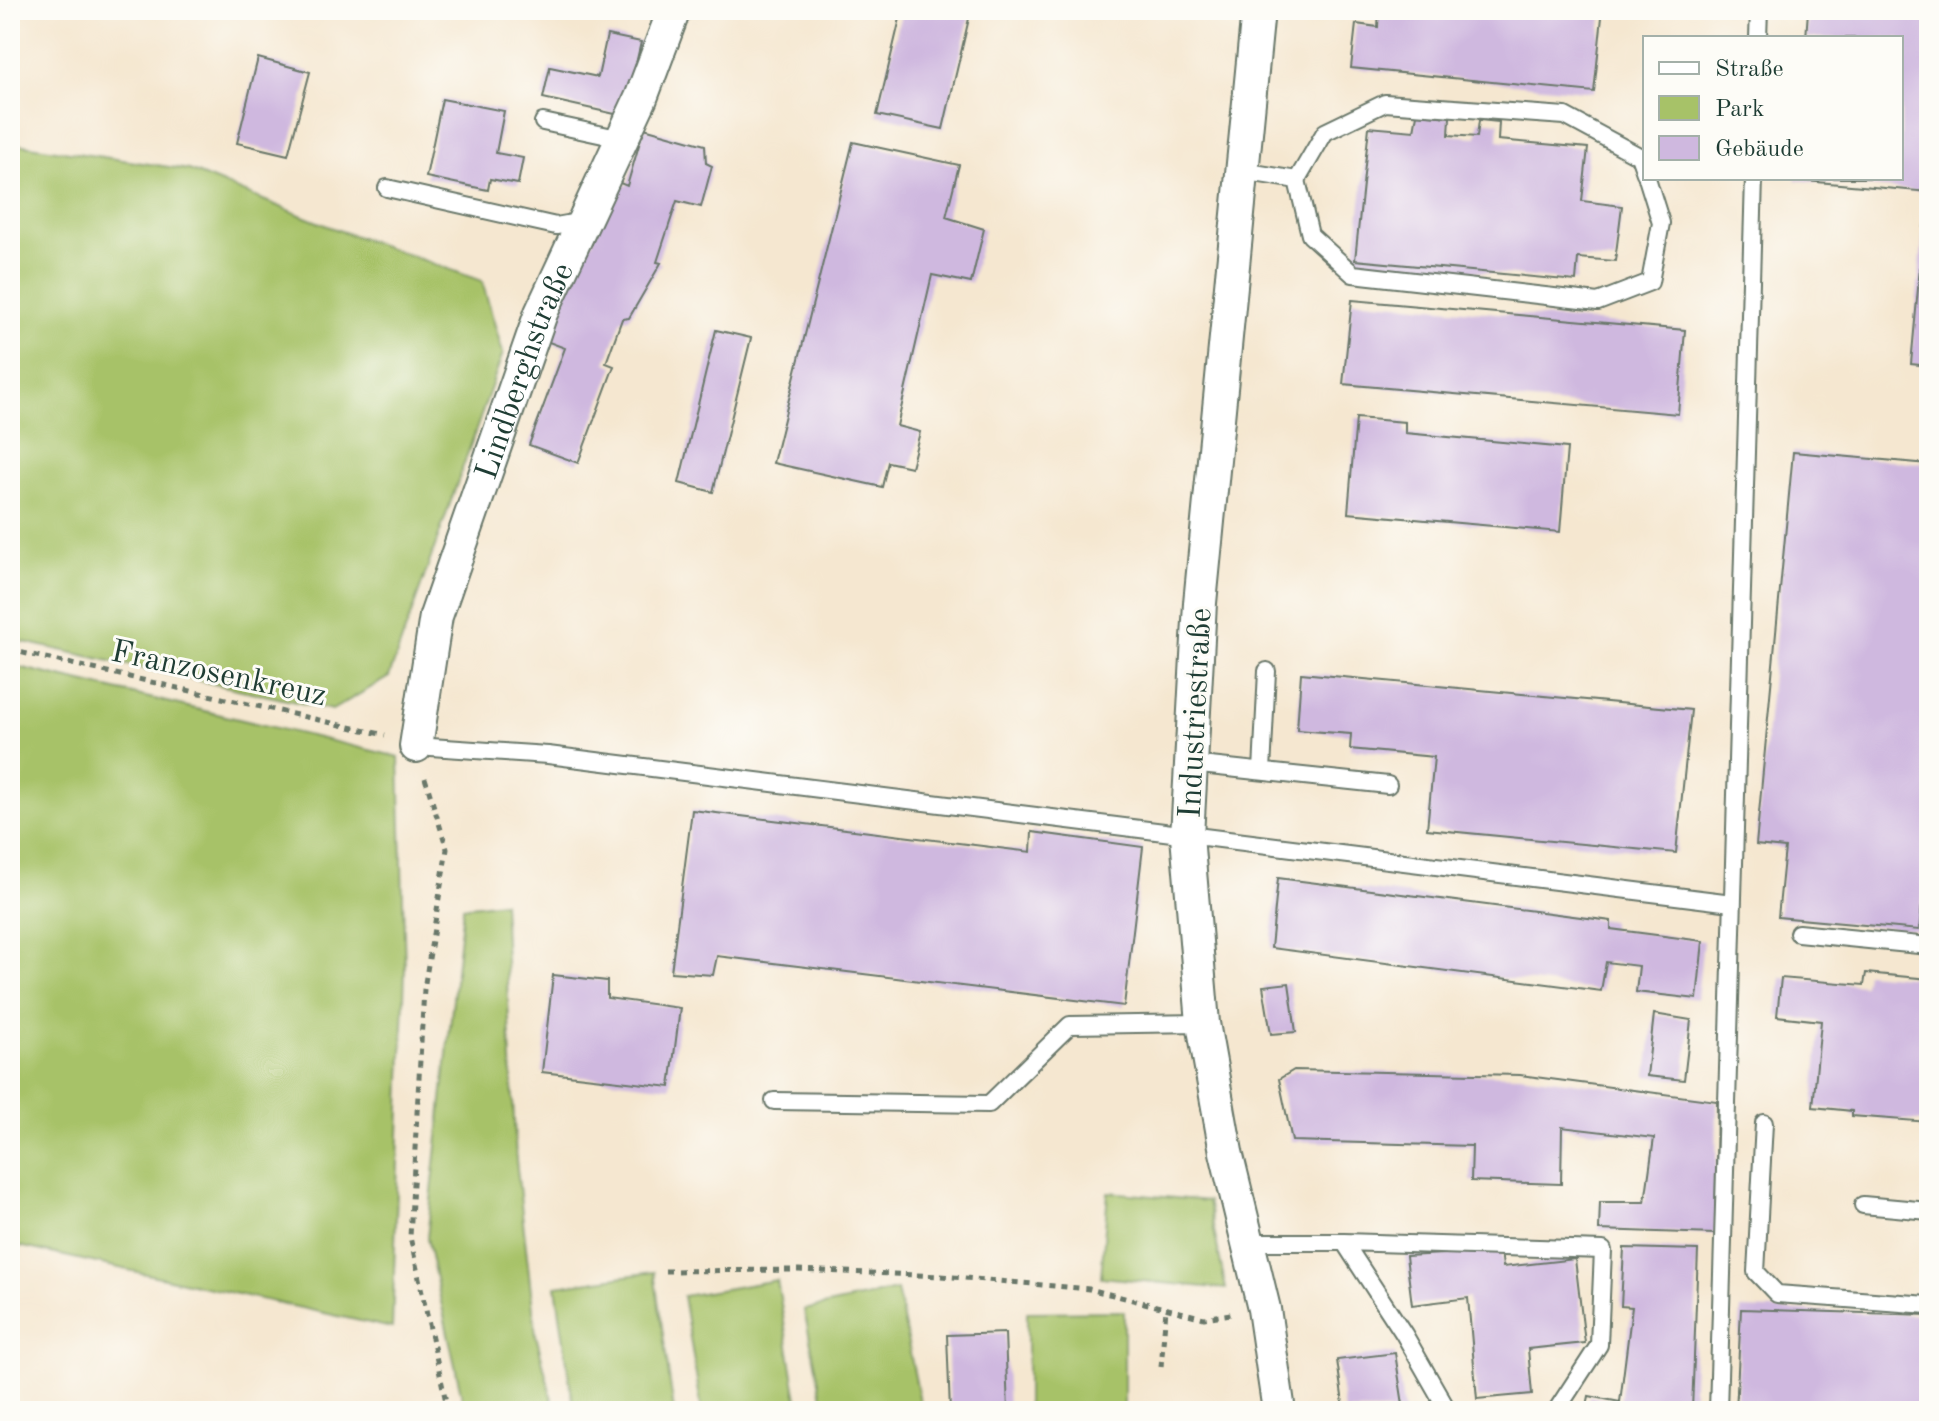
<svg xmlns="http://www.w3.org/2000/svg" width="1939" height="1421" viewBox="0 0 1939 1421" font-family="'Old Standard TT',serif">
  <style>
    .green { fill: #a7c268; stroke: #63804e; stroke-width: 2 }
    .building { fill: #cfb8df }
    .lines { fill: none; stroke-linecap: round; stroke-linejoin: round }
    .service-casing { stroke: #6a786b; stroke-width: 20 }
    .minor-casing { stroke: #6a786b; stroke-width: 36 }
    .path { stroke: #6a786b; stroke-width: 5; stroke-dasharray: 6 6; stroke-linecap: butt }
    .service { stroke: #fff; stroke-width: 16 }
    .minor { stroke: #fff; stroke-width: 32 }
    .labels { text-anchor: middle; stroke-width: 6; stroke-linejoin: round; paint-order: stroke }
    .street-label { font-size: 32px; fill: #1f3d34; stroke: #fdfcf7 }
  </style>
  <rect width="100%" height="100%" fill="#fdfcf7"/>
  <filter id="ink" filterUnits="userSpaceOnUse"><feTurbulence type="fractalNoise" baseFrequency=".0125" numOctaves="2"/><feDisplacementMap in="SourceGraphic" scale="16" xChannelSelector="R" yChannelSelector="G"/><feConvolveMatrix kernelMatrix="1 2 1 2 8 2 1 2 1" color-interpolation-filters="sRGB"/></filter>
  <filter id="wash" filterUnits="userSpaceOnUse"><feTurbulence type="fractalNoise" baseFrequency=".006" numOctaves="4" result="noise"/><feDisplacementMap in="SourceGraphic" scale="32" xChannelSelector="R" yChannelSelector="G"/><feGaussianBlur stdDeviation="1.8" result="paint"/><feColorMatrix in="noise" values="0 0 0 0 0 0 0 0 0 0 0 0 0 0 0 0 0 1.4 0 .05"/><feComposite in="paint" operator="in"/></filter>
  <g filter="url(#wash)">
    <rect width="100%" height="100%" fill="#f5e7d0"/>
    <path class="green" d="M 10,143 L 189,170 L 330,227 L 482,281 L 503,353 L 389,677 L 332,710 L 10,639 Z
      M 10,665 L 399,757 L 405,970 L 392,1328 L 10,1244 Z
      M 503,902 L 516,1160 L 536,1335 L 555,1411 L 465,1411 L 427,1238 L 463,907 Z
      M 1108,1192 L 1208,1201 L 1226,1289 L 1101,1277 Z
      M 654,1272 L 674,1411 L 574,1411 L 556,1286 Z
      M 777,1280 L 799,1411 L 702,1411 L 683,1296 Z
      M 897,1290 L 922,1411 L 825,1411 L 804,1310 Z
      M 1124,1311 L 1124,1411 L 1027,1411 L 1027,1312 Z"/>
    <g id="blocks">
      <path class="building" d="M 902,10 L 971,10 L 943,129 L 877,115 Z
        M 1379,10 L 1536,10 L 1602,17 L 1594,92 L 1351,68 L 1356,24 L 1378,27 Z
        M 1837,10 L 1929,10 L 1929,192 L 1795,180 L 1795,178 L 1901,178 L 1901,38 L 1806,38 L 1808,11 L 1837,14 Z
        M 607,35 L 641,42 L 624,116 L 543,98 L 550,67 L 598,77 Z
        M 258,58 L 310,72 L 288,155 L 237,143 Z
        M 442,99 L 504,111 L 496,153 L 523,158 L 518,184 L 490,179 L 488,190 L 426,177 Z
        M 1417,114 L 1450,117 L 1449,135 L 1477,137 L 1479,120 L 1499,122 L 1498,140 L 1588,148 L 1582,201 L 1622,206 L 1615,261 L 1578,258 L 1576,281 L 1355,260 L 1369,127 L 1414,131 Z
        M 644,128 L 705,145 L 706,163 L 712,166 L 701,207 L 677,201 L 657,262 L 661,263 L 629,318 L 622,319 L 606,363 L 614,366 L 578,463 L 529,445 L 565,348 L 546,341 L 580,240 L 592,244 L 613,180 L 627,186 Z
        M 853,142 L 959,165 L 946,217 L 984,229 L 971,283 L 932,275 L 897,426 L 920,432 L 911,467 L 888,462 L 882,487 L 773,463 Z
        M 1924,224 L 1929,225 L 1929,366 L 1911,364 Z
        M 1352,300 L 1685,330 L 1678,414 L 1343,384 Z
        M 716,330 L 751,338 L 713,492 L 679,483 Z
        M 1356,418 L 1405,422 L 1405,433 L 1567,448 L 1560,532 L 1348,513 Z
        M 1793,452 L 1929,464 L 1929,887 L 1924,887 L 1919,930 L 1778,917 L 1785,848 L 1756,845 Z
        M 1301,673 L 1691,710 L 1676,853 L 1427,829 L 1434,757 L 1350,749 L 1351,734 L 1297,730 Z
        M 692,810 L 1031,852 L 1032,832 L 1143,847 L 1124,1006 L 717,956 L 713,975 L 671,972 Z
        M 1278,878 L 1611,921 L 1611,929 L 1703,941 L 1697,999 L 1636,992 L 1639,966 L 1606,962 L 1601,991 L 1271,948 Z
        M 1866,973 L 1929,979 L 1929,1122 L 1852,1116 L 1852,1111 L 1813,1107 L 1821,1021 L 1777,1016 L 1781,978 L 1864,985 Z
        M 553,975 L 607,981 L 607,998 L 680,1008 L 670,1087 L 542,1072 Z
        M 1289,983 L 1296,1032 L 1271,1034 L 1263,986 Z
        M 1654,1014 L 1691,1020 L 1684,1080 L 1647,1076 Z
        M 1294,1070 L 1520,1075 L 1717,1101 L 1715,1234 L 1599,1230 L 1600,1202 L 1645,1202 L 1654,1138 L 1562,1127 L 1561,1184 L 1471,1181 L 1472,1146 L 1292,1141 L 1279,1079 Z
        M 1624,1248 L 1698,1250 L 1692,1411 L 1586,1411 L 1589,1396 L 1620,1402 L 1632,1307 L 1621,1306 Z
        M 1501,1251 L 1503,1267 L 1575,1259 L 1585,1343 L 1528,1349 L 1532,1394 L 1477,1399 L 1468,1298 L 1412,1305 L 1406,1256 Z
        M 1741,1309 L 1929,1315 L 1929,1411 L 1736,1411 Z
        M 1005,1333 L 1008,1411 L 950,1411 L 947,1335 Z
        M 1395,1353 L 1404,1411 L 1344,1411 L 1337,1360 Z"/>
    </g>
  </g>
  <g filter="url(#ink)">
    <use href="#blocks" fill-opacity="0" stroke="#6a786b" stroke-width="2"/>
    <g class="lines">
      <defs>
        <path id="service" d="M 1758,38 L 1759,10
          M 543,122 L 622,139
          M 1242,171 L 1297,180
          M 1645,173 L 1639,156 L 1565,116 L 1385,103 L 1325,132 L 1297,180 L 1310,235 L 1353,274 L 1598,302 L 1650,282 L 1661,223 L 1647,178
          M 387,188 L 556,226 L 584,221
          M 416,746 L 548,755 L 1732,903
          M 1191,764 L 1388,785
          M 1262,771 L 1267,671
          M 1798,933 L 1929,946
          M 774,1101 L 989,1104 L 1070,1025 L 1203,1023
          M 1764,1123 L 1756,1272 L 1777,1294 L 1929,1305
          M 1863,1205 L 1929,1211
          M 1247,1242 L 1344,1242 L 1603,1250 L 1599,1345 L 1556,1411
          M 1344,1242 L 1404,1334 L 1448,1411
          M 1718,1411 L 1754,178"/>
        <g id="minor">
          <path d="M 1258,10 L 1200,603 L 1187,836 L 1203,1023 L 1226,1152 L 1264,1309 L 1279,1411"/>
          <path id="s1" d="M 416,746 L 436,616 L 541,313 L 641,98 L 674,10"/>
        </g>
      </defs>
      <use href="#service" class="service-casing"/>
      <use href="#minor" class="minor-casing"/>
      <path class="path" d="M 10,650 L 385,735
        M 425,778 L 447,849 L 424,989 L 410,1237 L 448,1411
        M 665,1271 L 799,1270 L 941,1276 L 1089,1289 L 1204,1318 L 1231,1314
        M 1161,1367 L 1166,1309"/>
      <use href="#service" class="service"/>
      <use href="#minor" class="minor"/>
    </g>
  </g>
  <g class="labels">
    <g class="street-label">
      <text dy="11" stroke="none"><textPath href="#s1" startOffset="392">Lindberghstraße</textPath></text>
      <text transform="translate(219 672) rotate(12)" y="11">Franzosenkreuz</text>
      <text transform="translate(1194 713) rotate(-87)" y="11">Industriestraße</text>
    </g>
  </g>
  <rect width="1939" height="1421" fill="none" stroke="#fdfcf7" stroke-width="40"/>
  <rect x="1643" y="36" width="260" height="144" fill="#fdfcf7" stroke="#a4b0a9" stroke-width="2"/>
  <rect x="1659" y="62" width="40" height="12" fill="#ffffff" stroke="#a4b0a9" stroke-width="2"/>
  <text x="1715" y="76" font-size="24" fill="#1f3d34">Straße</text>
  <rect x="1659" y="96" width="40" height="24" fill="#a7c268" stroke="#a4b0a9" stroke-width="2"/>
  <text x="1715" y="116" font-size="24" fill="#1f3d34">Park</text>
  <rect x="1659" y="136" width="40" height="24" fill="#cfb8df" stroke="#a4b0a9" stroke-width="2"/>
  <text x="1715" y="156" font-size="24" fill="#1f3d34">Gebäude</text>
</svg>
